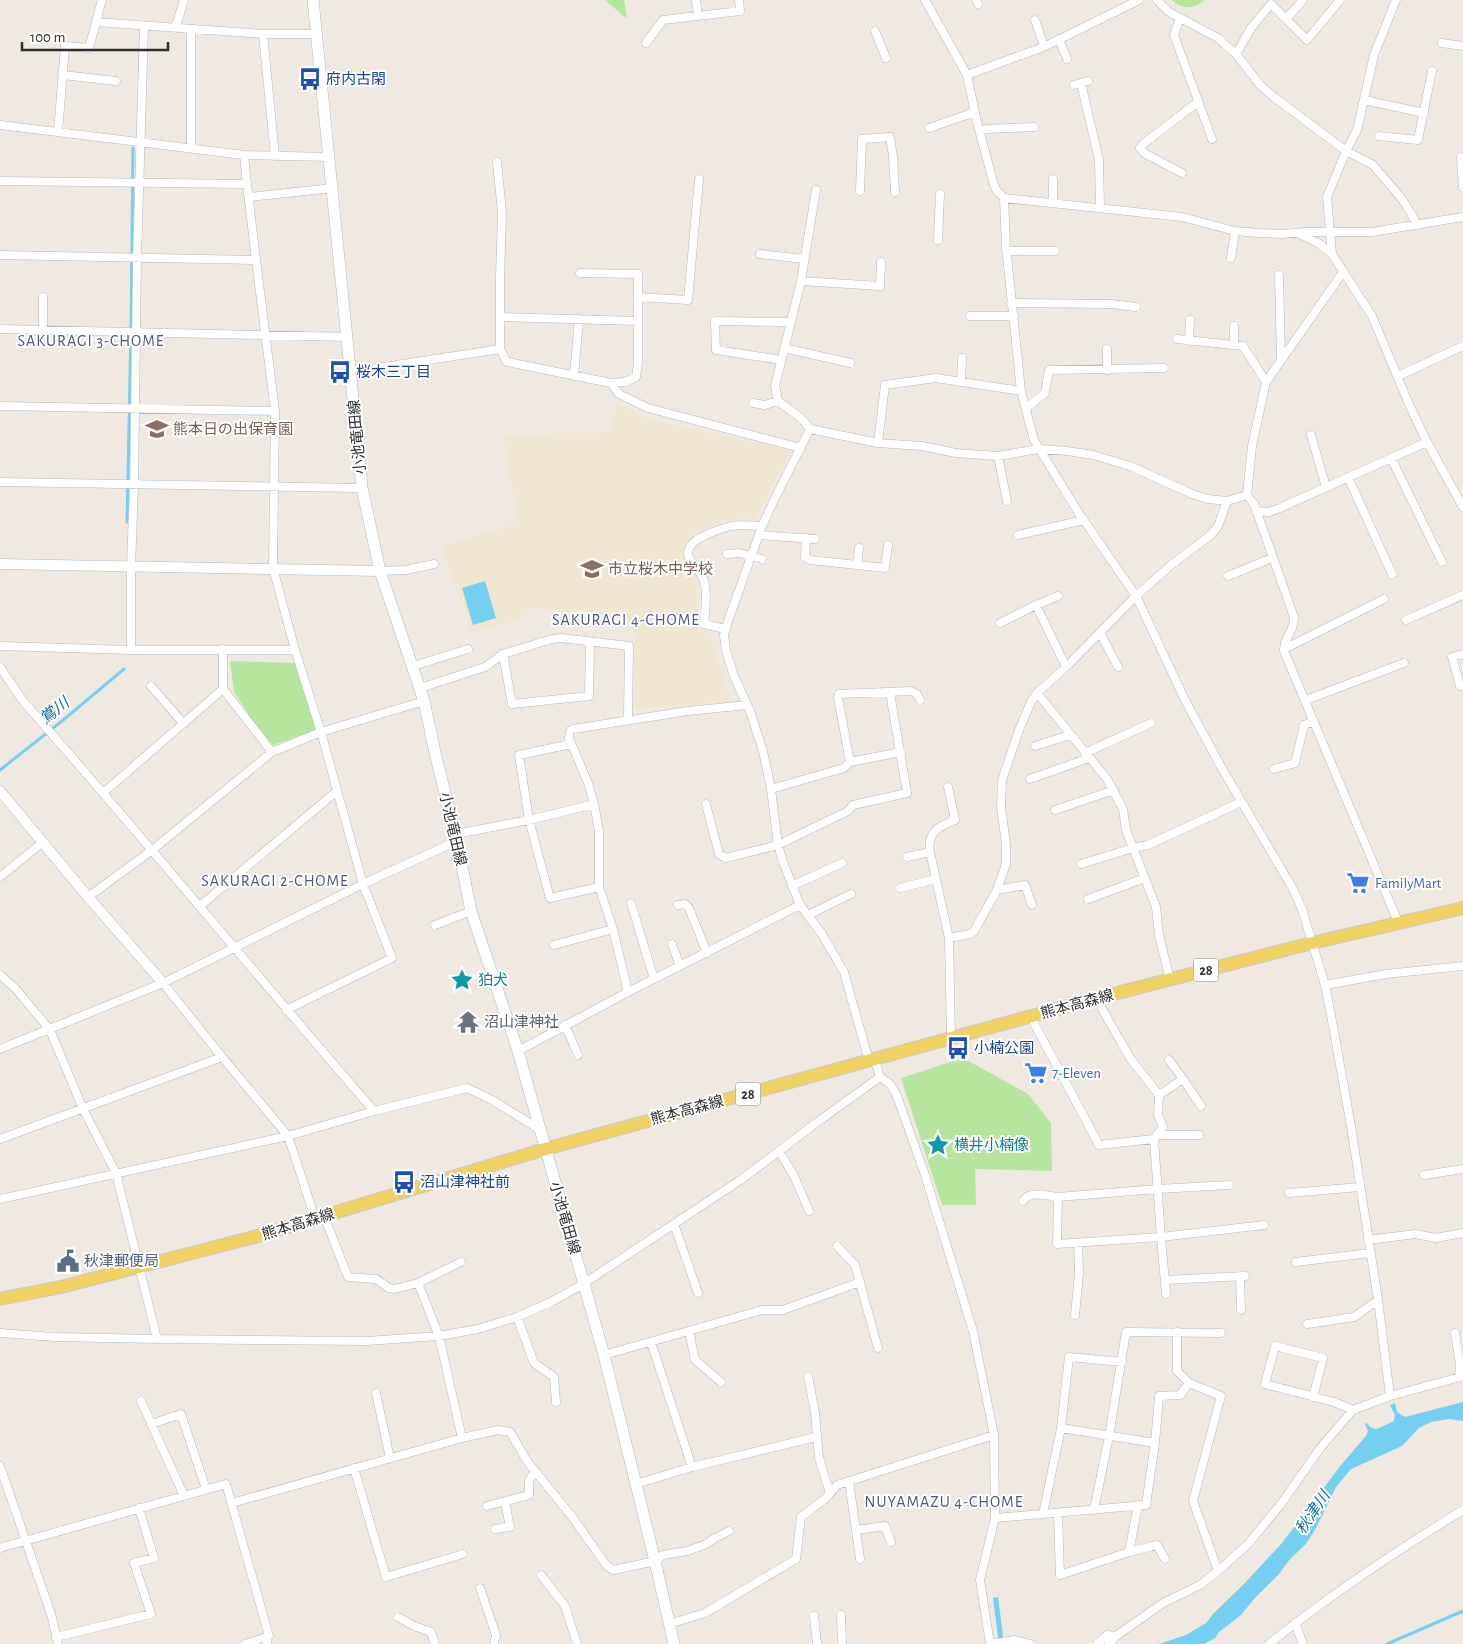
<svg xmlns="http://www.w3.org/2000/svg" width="1463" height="1644" viewBox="0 0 1463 1644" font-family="'Alegreya Sans','Noto Sans JP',sans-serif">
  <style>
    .education { fill: #f0e6d1 }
    .green { fill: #b6e59e }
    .water { fill: #75cff0 }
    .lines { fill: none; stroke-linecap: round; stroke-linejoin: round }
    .stream { stroke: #75cff0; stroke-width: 3 }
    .minor-casing { stroke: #b4b7c1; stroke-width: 9 }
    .tertiary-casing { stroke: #b4b7c1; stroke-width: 11 }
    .secondary-casing { stroke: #b4b7c1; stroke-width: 12 }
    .primary-casing { stroke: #c9c9c9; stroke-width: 14 }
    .minor { stroke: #fff; stroke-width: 8 }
    .tertiary { stroke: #fff; stroke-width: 10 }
    .secondary { stroke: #fff; stroke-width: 11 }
    .primary { stroke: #f2d163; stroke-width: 12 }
    .labels { text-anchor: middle; stroke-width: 4; stroke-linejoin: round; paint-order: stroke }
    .shield { fill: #fff; stroke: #6d6d6d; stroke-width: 1 }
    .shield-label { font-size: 14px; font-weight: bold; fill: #2e2e2e }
    .transit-label { font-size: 15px; fill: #164399; stroke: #fff; text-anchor: start }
    .education-label { font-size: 15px; fill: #785e54; stroke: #fff; text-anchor: start }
    .street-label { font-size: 15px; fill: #2e2e2e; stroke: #fff }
    .shop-label { font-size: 15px; fill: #366cbe; stroke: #fff; text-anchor: start }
    .culture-label { font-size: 15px; fill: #0d838f; stroke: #fff; text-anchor: start }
    .worship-label { font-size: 15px; fill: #5b616d; stroke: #fff; text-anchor: start }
    .service-label { font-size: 15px; fill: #4e5e75; stroke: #fff; text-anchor: start }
    .neighbourhood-label { font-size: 16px; letter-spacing: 1px; fill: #4d5680; stroke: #fff }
    .water-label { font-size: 16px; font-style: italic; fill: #0d6fa3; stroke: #fff }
  </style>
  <rect width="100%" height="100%" fill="#efe9e1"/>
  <path class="education" d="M 617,403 L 654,421 L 792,450 L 755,519 L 726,520 L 688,535 L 683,556 L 692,572 L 696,583 L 699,627 L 712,638 L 729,702 L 634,709 L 635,620 L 533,608 L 523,613 L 524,618 L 471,632 L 464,605 L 458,595 L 442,546 L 518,523 L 503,436 L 611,432 Z"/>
  <path class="green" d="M 605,0 L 624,0 L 627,19 Z
    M 1172,0 L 1205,0 C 1194,9 1182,10 1172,0 Z
    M 230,661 L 295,663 L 316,730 L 270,746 L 234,692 Z
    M 963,1058 L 1028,1094 L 1051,1123 L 1052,1171 L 975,1169 L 976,1205 L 942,1205 L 901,1078 Z"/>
  <path class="water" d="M 485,581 L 496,618 L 473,625 L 462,588 Z
    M 1463,1402 L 1463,1421 L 1449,1419 L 1431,1422 L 1419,1428 L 1402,1446 L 1351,1469 L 1336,1487 L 1316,1528 L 1306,1544 L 1290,1559 L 1279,1574 L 1254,1599 L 1241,1615 L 1219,1632 L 1215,1638 L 1204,1644 L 1159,1644 L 1186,1635 L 1206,1623 L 1214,1613 L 1243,1585 L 1282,1543 L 1341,1465 L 1366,1436 L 1368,1431 L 1365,1424 L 1367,1423 L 1370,1427 L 1375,1429 L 1379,1428 L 1394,1421 L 1395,1415 L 1390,1405 L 1395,1403 L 1397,1412 L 1405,1417 Z
    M 998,1597 L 1003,1636 L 1005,1644 L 999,1644 L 993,1598 Z"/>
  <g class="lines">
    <path class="stream" d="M 127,522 L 131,332 L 133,148
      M 0,770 L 62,721 L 124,669
      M 1387,1644 L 1463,1611"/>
    <defs>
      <path id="minor" d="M 696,0 L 698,16
        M 925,0 L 967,75 L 977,122 L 994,185 L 997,191 L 1004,198 L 1182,217 L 1235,231 L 1259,233 L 1282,234 L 1306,232 L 1372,232 L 1463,217
        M 977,0 L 978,4
        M 1157,0 L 1169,12 L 1218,38 L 1236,54 L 1260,85 L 1274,97 L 1346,151 L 1327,197 L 1332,254 L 1372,316 L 1408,402 L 1427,442 L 1463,507
        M 1396,0 L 1374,55 L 1357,130 L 1346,151 L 1373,165 L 1402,199 L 1418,225
        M 1180,18 L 1174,35 L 1212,139
        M 1286,19 L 1303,0
        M 1035,20 L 1044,46
        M 96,22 L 263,34 L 318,34
        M 175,29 L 184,0
        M 191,30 L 191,148
        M 875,31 L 886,58
        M 263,34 L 275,156
        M 1059,39 L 1067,59
        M 646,43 L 663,20 L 740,11 L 739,0
        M 1442,43 L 1463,46
        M 1236,54 L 1251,28 L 1271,4 L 1307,40 L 1340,0
        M 63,75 L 116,81
        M 967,75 L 1046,46 L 1139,0
        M 1081,83 L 1099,160 L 1100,208
        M 1074,85 L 1088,81
        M 1364,100 L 1424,113
        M 0,125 L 244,155 L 329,157
        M 929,128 L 975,112
        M 980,131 L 986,129 L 1034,127
        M 58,132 L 65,46 L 89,48 L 102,0
        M 1379,136 L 1418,140 L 1432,71
        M 244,155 L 247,184
        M 1463,157 L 1461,157 L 1463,187
        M 497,162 L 502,212 L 500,278 L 500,349 L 507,362 L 611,383 L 619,394 L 648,408 L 801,448
        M 1182,173 L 1144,153 L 1140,148 L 1143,144 L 1198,102
        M 1053,179 L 1053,203
        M 0,181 L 247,184 L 256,260
        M 816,190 L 801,281 L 775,386 L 778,401 L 801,418 L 810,429 L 878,443 L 922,446 L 956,453 L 998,456 L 1039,449 L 1067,451 L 1093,455 L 1130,466 L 1192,494 L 1208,499 L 1227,501 L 1247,495
        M 860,191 L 862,139 L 890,137 L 893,156 L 895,192
        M 249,197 L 333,188
        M 1004,198 L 1006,246 L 1021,391 L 1034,440 L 1078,512 L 1136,596 L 1185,700 L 1220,765 L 1293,889 L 1302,909 L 1325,985 L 1333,1026 L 1351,1126 L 1378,1300 L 1390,1396
        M 1299,234 L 1318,243 L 1332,254
        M 938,240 L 940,194
        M 1006,251 L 1055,251
        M 760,254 L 804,259
        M 0,255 L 256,260 L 275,411 L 273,568 L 295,650 L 321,732 L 363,884 L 392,958 L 286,1010
        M 1231,258 L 1235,231
        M 1343,272 L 1266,382 L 1252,446 L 1247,495 L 1254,504 L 1294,617 C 1295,630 1283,639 1284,651 L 1398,922
        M 580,273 L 638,274 L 638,363 L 636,377 L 625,382 L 611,383
        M 1279,275 L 1281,360
        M 801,281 L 880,286 L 881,262
        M 638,297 L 688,300 L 699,179
        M 1011,303 L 1111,304 L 1136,307
        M 970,316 L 1014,316
        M 501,317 L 638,321
        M 0,329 L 348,337
        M 43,330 L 43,297
        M 1177,339 L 1243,346 L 1266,382
        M 1189,341 L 1190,320
        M 1234,345 L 1234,326
        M 784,348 L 850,363
        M 781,360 L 716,350 L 715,321 L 790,322
        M 1107,370 L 1107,349
        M 351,372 L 500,349
        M 574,376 L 579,319
        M 1398,376 L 1463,346
        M 961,382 L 962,358
        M 753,403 L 765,405 L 778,401
        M 0,406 L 275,411
        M 1026,408 L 1045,393 L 1049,370 L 1164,368
        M 810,429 L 776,496 L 762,526 L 728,621 L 724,635 L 726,651 L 734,676 L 750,711 L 763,751 L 771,789 L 778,845 L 783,862 L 800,905 L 822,934 L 844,972 L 869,1061
        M 1311,435 L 1326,487
        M 878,443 L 885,385 L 936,378 L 1021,391
        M 998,456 L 1007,501
        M 1391,458 L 1442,562
        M 1348,477 L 1392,574
        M 0,482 L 362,488
        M 1256,511 L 1269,512 L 1280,508 L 1427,442
        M 760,535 L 815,539
        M 1018,535 L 1084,520
        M 806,538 L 805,557 L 810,560 L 857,565 L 859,548
        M 727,554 L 739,553 L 762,559
        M 857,565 L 885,568 L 888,545
        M 380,571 L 406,570 L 434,564
        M 1228,576 L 1272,558
        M 1036,605 L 1058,596
        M 1406,620 L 1463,595
        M 1000,623 L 1036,605 L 1066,667
        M 725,629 L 704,624 C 705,612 708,591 704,581 C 701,571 689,563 688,554 C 686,539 720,529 731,526 C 740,524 753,526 762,526
        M 1100,633 L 1118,667
        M 0,646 L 131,650 L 295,650
        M 223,649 L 223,689 L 272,752
        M 1284,649 L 1384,599
        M 131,650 L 131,567 L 134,485 L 137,258 L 144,26
        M 503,654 L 512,704 L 589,696 L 590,642
        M 1463,654 L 1452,657 L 1460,686 L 1463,685
        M 413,666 L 468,649
        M 0,667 L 23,701 C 142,836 256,975 374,1111
        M 151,686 L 183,723
        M 420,688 L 485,667 L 503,654 L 552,639 L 561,638 L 629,646 L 628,720
        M 1037,693 L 1107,779 L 1123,809 L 1126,830 L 1156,907 L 1159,935 L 1170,980
        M 1306,700 L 1404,663
        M 571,744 L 519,755 L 529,820 L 550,898 L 599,887
        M 1035,746 L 1070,735
        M 1085,753 L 1151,723
        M 850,762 L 901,752
        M 1274,769 L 1295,763 L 1304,725 L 1314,721
        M 1030,779 L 1089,758
        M 771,789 L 844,768 L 850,762 L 838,698 L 839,694 L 911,691 L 917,694 L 920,700
        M 103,793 L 223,689
        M 594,804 L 599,831 L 599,887 L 613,929 L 628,992
        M 706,804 L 719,854 L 726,858 L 778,845 L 848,811 L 853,805 L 907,793 L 890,693
        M 1055,810 L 1114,790
        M 456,834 L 529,820 L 594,804 L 588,783 L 569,738 L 570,731 L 573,729 L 688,711 L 747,705
        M 930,852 L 949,938 L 951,1039
        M 907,857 L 930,852 C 927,832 939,826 955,820 L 948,787
        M 1081,864 L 1133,848 L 1148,845 L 1241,802
        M 0,877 L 43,842
        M 792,886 L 842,863
        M 900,888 L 936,879
        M 997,890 L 1025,885 L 1032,905
        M 88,897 L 151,851 L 272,752 L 321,732 L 424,701
        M 1088,899 L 1145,878
        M 631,903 L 654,979
        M 678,905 L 685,904 L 689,908 L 707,953
        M 200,906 L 337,791
        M 808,915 L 851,894
        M 435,925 L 471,911
        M 949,938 L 970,934 L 974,931 L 997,890 L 1006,864 L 1006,844 L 1001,807 L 1002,780 L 1019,730 L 1031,702 L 1037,693 L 1066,667 L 1136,596 L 1171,565 L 1212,534 L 1218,526 L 1227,501
        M 672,944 L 680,966
        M 554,945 L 613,929
        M 0,975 L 15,988 L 50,1030 L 83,1109 L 116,1173 L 157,1339
        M 163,983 L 222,1057 L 288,1136 L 315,1218
        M 1325,985 L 1386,974 L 1463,966
        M 1101,1007 L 1130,1058 L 1159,1095 L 1158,1115 L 1163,1127 L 1154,1139
        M 1034,1023 L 1099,1145 L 1154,1139 L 1161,1237 L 1264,1225
        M 565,1025 L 578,1055
        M 0,1049 L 163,983 L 363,884 L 457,841
        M 518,1051 L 628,992 L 800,905
        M 875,1059 L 880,1077 L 890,1084 L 897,1096 L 925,1175 L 973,1331 L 994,1435 L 995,1518 L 980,1580 L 990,1644
        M 1183,1079 L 1201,1106
        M 1159,1095 L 1183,1079 L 1169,1060
        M 1159,1135 L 1199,1135
        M 0,1139 L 222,1057
        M 779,1151 L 794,1176 L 809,1211
        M 1424,1175 L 1463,1169
        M 1289,1193 L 1360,1187
        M 0,1199 L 288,1136 L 374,1111 L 467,1088 L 492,1100 L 539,1129
        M 1023,1201 C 1030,1190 1047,1196 1058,1197
        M 324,1216 L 348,1277 L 376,1279 L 389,1288 L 395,1289 L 418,1283 L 461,1262
        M 674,1224 L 698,1293
        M 1368,1240 L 1415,1234 L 1436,1238 L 1463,1233
        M 837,1246 L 855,1265 L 878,1348
        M 1296,1262 L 1370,1253
        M 1240,1276 L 1241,1310
        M 1165,1280 L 1245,1276
        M 418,1283 L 439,1336 L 462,1438
        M 1166,1294 L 1161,1237 L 1057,1244 L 1058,1197 L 1158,1189 L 1229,1185
        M 1075,1315 L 1079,1273 L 1078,1243
        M 517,1317 L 534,1363 L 554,1377 L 556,1402
        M 1307,1324 L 1354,1317 L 1378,1300
        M 689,1331 L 695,1360 L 721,1382
        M 1177,1332 L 1177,1371 L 1189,1383 L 1221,1396 L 1193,1501 L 1218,1571
        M 0,1333 L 54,1337 L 157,1339 L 367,1341 L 439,1336 L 478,1329 L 517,1317 L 551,1302 L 583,1284 L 742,1179 L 816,1123 L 880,1077
        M 1455,1333 L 1460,1364 L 1459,1377
        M 651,1342 L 692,1467
        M 604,1355 L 762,1310 L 783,1310 L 860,1282
        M 808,1376 L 815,1413 L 819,1458 L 830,1493
        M 376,1393 L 390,1458
        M 1313,1397 L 1323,1358 L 1275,1346 L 1265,1384 L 1334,1402 L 1353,1410
        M 141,1401 L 184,1496
        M 151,1424 L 181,1414 L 206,1489
        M 1061,1428 L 1155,1443
        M 0,1466 L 52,1617 L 58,1644
        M 354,1468 L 386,1577 L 463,1554
        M 849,1481 L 860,1559
        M 636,1484 L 692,1467 L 816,1437
        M 232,1503 L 462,1438 L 498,1430 L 510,1432 L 527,1461 L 573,1518 L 607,1566 L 614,1570 L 655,1561 L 663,1555 L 687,1551 L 704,1545 L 715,1538 L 729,1531
        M 487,1506 L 529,1495 L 529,1481 L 535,1471
        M 1094,1510 L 1109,1436 L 1126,1332 L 1221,1333
        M 1058,1513 L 1060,1575 L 1129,1552 L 1157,1545 L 1165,1559
        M 1043,1514 L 1061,1428 L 1069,1357 L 1122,1362
        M 995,1518 L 1146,1505 L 1155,1443 L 1159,1396 L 1180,1395 L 1189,1383
        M 495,1529 L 510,1527 L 505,1502
        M 856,1530 L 885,1526 L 891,1542
        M 0,1548 L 226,1484 L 269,1636 L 267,1637 L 267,1644
        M 1129,1552 L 1138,1505
        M 541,1575 L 565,1606 L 577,1644
        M 480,1588 L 496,1635 L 494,1644
        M 841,1615 L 842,1644
        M 814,1616 L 817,1644
        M 398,1617 L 414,1626 L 431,1632 L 435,1644
        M 1295,1623 L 1303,1644
        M 669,1624 L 705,1613 L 796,1559 L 801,1517 L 826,1498 L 837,1485 L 994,1435
        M 56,1637 L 151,1614 L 134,1563 L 154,1558 L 139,1508
        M 245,1644 L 267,1637
        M 990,1644 L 1015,1640 L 1030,1644
        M 1097,1644 L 1107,1635 L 1116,1636
        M 1109,1644 L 1116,1636 L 1163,1603 L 1200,1585 L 1218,1571 L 1248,1544 L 1281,1504 L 1321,1447 L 1353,1410 L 1390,1396 L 1463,1376
        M 1269,1644 C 1330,1595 1396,1551 1463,1510"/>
      <path id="tertiary" d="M 0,564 L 380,571
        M 0,791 L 88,897 L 163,983"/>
      <path id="secondary" d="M 313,0 L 362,488 L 380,571 L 424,701 L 436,757 L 457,841 L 471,911 L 518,1051 L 604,1355 L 655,1561 L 674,1644"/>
      <path id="primary" d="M 0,1299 L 61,1287 L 254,1237 L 545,1149 L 1094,999 L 1312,943 L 1463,908"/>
    </defs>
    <use href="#minor" class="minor-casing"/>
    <use href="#tertiary" class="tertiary-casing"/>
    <use href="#secondary" class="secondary-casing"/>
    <use href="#primary" class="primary-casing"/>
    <use href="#minor" class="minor"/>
    <use href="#tertiary" class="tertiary"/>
    <use href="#secondary" class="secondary"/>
    <use href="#primary" class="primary"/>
  </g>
  <defs>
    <symbol id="bus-bare" viewBox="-9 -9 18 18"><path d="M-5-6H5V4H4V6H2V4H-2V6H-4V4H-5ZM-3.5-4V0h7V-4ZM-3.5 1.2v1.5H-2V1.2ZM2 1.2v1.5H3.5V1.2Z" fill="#1a4fb4" stroke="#fff" stroke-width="2.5" paint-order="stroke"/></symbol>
    <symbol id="school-bare" viewBox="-9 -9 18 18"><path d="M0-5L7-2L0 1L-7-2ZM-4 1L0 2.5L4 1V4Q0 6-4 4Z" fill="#8d6e63" stroke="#fff" stroke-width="2.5" paint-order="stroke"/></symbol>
    <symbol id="supermarket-bare" viewBox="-9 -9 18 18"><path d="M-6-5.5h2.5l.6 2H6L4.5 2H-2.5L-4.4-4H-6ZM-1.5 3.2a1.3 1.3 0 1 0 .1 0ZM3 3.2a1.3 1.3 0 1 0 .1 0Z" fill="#3f7fe0" stroke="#fff" stroke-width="2.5" paint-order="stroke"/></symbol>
    <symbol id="sight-bare" viewBox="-9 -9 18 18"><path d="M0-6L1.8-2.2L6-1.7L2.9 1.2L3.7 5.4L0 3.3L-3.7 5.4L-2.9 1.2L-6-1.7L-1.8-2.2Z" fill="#0f9aa8" stroke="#fff" stroke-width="2.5" paint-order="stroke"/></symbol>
    <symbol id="temple-bare" viewBox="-9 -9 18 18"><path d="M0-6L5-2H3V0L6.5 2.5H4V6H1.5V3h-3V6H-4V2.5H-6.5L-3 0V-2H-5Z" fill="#6b7280" stroke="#fff" stroke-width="2.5" paint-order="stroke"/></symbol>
    <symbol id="civic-bare" viewBox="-9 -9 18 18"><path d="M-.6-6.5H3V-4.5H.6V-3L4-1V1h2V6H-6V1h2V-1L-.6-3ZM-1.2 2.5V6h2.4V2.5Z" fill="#5c6f8a" stroke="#fff" stroke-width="2.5" paint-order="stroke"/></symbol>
  </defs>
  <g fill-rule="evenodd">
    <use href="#bus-bare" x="294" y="63" width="32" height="32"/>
    <use href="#bus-bare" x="324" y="356" width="32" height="32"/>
    <use href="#school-bare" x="141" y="413" width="32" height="32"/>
    <use href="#school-bare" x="576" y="553" width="32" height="32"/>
    <use href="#supermarket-bare" x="1342" y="867" width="32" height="32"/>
    <use href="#sight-bare" x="446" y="964" width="32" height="32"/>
    <use href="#temple-bare" x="452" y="1006" width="32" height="32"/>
    <use href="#bus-bare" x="942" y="1032" width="32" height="32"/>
    <use href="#supermarket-bare" x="1020" y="1057" width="32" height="32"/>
    <use href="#sight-bare" x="922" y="1129" width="32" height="32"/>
    <use href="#bus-bare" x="388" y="1166" width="32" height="32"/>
    <use href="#civic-bare" x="52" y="1245" width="32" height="32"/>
  </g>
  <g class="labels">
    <g class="shield">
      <rect x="1193.5" y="958.5" width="25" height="23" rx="4"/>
      <rect x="735.5" y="1082.5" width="25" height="23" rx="4"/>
    </g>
    <g class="shield-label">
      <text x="1206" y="975">28</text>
      <text x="748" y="1099">28</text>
    </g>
    <g class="transit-label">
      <text x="326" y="84">府内古閑</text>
      <text x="356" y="377">桜木三丁目</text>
      <text x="974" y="1053">小楠公園</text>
      <text x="420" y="1187">沼山津神社前</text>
    </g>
    <g class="education-label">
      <text x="173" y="434">熊本日の出保育園</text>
      <text x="608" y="574">市立桜木中学校</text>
    </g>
    <g class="street-label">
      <text transform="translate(357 437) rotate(-95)" y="5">小池竜田線</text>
      <text transform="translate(453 829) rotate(77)" y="5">小池竜田線</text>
      <text transform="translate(1077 1004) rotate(-15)" y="5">熊本高森線</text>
      <text transform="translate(687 1110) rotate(-15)" y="5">熊本高森線</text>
      <text transform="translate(565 1218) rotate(74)" y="5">小池竜田線</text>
      <text transform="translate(298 1224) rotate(-17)" y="5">熊本高森線</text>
    </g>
    <g class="shop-label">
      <text x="1375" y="888">FamilyMart</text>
      <text x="1052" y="1078">7-Eleven</text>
    </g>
    <g class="culture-label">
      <text x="478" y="985">狛犬</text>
      <text x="954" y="1150">横井小楠像</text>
    </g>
    <g class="worship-label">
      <text x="484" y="1027">沼山津神社</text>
    </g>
    <g class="service-label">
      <text x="84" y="1266">秋津郵便局</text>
    </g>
    <g class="neighbourhood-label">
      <text x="91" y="346">SAKURAGI 3-CHOME</text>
      <text x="626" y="625">SAKURAGI 4-CHOME</text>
      <text x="275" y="886">SAKURAGI 2-CHOME</text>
      <text x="944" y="1507">NUYAMAZU 4-CHOME</text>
    </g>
    <g class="water-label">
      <text transform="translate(54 710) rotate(-39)" y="6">鴬川</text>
      <text transform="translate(1312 1512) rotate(-56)" y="6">秋津川</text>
    </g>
  </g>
  <path d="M22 42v8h146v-8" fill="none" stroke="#2e2e2e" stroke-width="2.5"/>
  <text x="30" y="42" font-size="15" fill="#2e2e2e" stroke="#ffffff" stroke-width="4" paint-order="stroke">100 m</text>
</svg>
